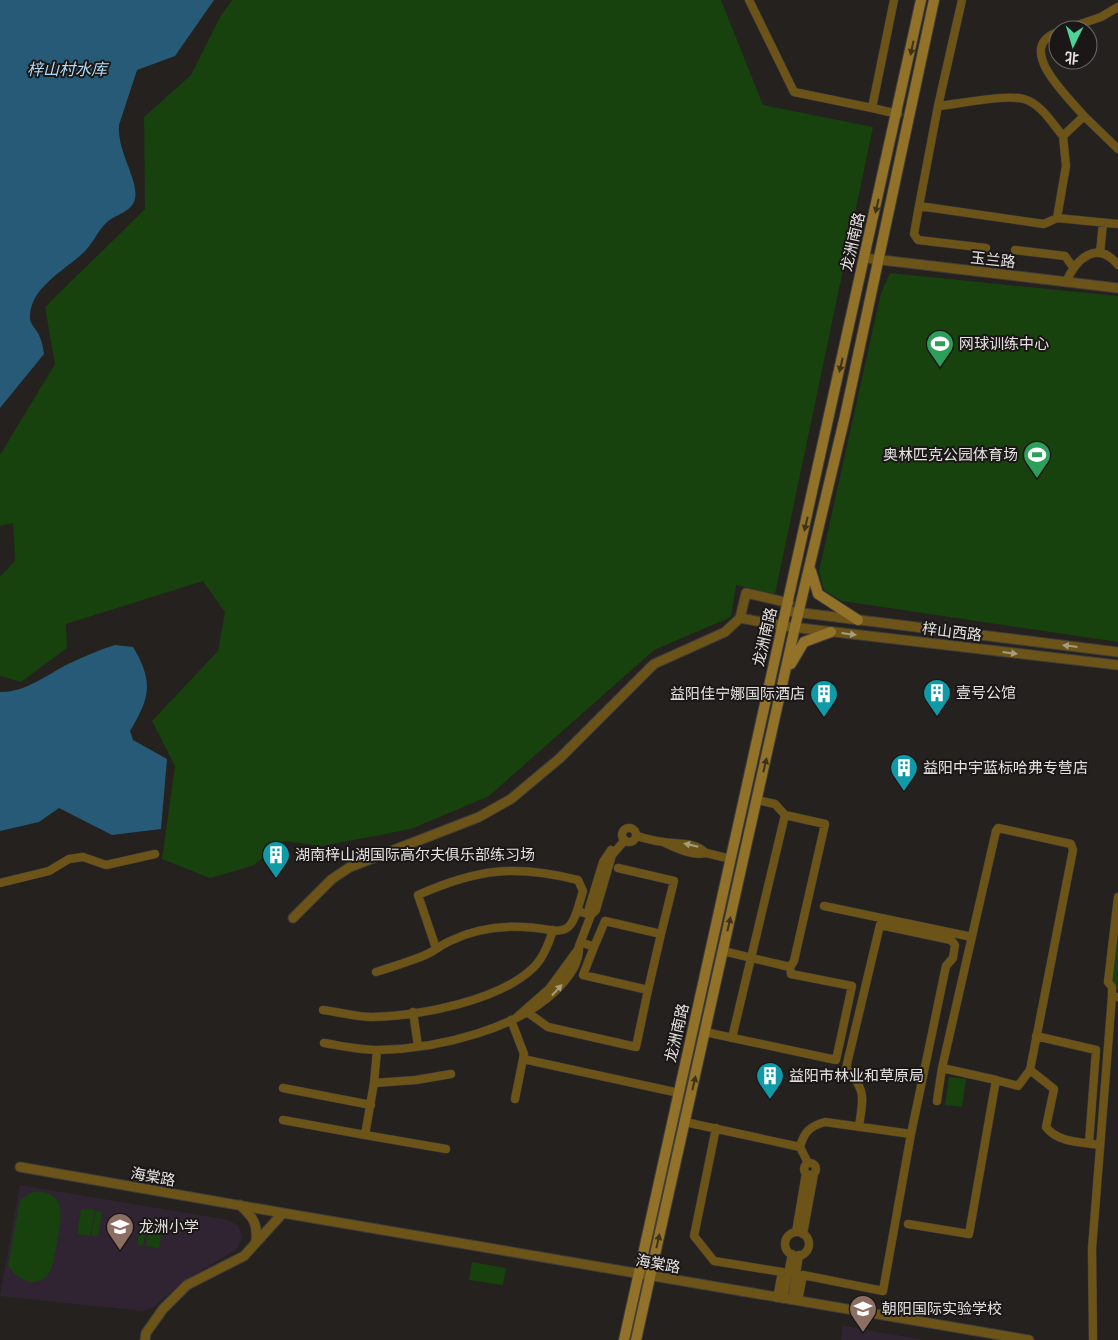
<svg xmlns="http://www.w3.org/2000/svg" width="1118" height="1340" viewBox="0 0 1118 1340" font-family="'PT Sans Narrow','Noto Sans SC',sans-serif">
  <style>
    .education { fill: #302432 }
    .green { fill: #17420e }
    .water { fill: #265a77 }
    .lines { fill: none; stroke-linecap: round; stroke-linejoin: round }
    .minor-casing { stroke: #3f3c3a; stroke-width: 9 }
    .tertiary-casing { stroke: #3f3c3a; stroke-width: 11 }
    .secondary-casing { stroke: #3f3c3a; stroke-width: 12 }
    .minor { stroke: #6c5419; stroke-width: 8 }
    .tertiary { stroke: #6c5419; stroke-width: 9 }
    .secondary { stroke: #917228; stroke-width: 10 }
    .oneway { fill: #3e321b }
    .oneway2 { fill: #a89c7e }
    .labels { text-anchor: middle; stroke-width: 4; stroke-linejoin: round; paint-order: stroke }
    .street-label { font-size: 15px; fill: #e5e3e2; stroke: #1b1716 }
    .poi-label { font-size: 15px; fill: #e5e3e2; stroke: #1b1716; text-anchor: start }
    .water-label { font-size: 16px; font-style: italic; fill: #b0ddf9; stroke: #1b1716 }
  </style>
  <rect width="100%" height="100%" fill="#24211f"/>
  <path class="education" d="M 20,1185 L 228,1220 L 238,1226 L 242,1237 L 238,1248 L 180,1284 L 154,1307 L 142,1311 L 0,1296 Z
    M 843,1326 L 925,1340 L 841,1340 Z"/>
  <path class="green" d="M 232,0 L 721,0 L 763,105 L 873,127 L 775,594 L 736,585 L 731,617 L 654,650 L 489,796 L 411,829 L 322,846 L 285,841 L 252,866 L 210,878 L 162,859 L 175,766 L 152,721 L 218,651 L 225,612 L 203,581 L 66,624 L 67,648 L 21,682 L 0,676 L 0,577 L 15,561 L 13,523 L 0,526 L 0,455 L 55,364 L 45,307 L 145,209 L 144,117 L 191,75 L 220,17 Z
    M 890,273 L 1118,296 L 1118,642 L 842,601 L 824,590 L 819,571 L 881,293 Z
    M 1117,931 L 1118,932 L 1118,990 L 1111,982 Z
    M 949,1077 L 966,1079 L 962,1107 L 945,1105 Z
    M 33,1192 C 71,1189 60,1223 56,1247 C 54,1255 54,1267 49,1273 C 37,1290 17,1280 8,1265 L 20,1200 Z
    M 81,1209 L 95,1210 L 90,1236 L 77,1234 Z
    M 96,1211 L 102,1212 L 98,1236 L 91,1236 Z
    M 142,1219 L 148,1220 L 143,1246 L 137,1244 Z
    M 150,1221 L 163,1222 L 159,1248 L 146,1246 Z
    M 472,1262 L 506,1268 L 503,1285 L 469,1280 Z"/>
  <path class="water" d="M 0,0 L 214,0 L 175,56 L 137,70 L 119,125 C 117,152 139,180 135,199 C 131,213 115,214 106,223 C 97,232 92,245 83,253 C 64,271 31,287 30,316 C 29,324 36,328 39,335 C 42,341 43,348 44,354 L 0,408 Z
    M 115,645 L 133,647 C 154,682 150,698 130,731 L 133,740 L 167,759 L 161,829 L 112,835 L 59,808 L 39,822 L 0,831 L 0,692 C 24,693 47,675 68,664 C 83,657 99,650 115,645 Z"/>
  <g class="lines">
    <defs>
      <path id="minor" d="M 749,0 L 794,92 L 872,108 L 894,0
        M 1063,30 L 1101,17 L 1118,7
        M 1058,32 C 1013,47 1069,98 1084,116
        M 938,106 L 962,0
        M 872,108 L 898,114
        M 1118,149 L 1084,116 L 1063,136 L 1066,166 L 1057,218 L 1118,224
        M 919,206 L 938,106 C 959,104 1005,94 1024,99 C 1041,104 1052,123 1063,136
        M 986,248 L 918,240 L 914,234 L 919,206 L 1044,224 L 1057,218
        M 1015,250 L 1065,256 L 1073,267
        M 1100,253 L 1103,223
        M 1066,282 C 1076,259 1097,239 1118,265
        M 785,815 L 825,824 L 794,961 L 790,967
        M622 835a7 7 0 1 1 14 0a7 7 0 1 1-14 0Z
        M 636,836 C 645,838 654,841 664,842 C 680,845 693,841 706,853 C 691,856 679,849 665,843
        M 706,853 L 731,859
        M 618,868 L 674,881 L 661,934
        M 0,883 L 49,871 L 69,859 L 83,857 L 106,865 L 155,854
        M 824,906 L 972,937
        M 591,915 L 589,908 L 603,862 L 611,850
        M 581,942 L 594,947 L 583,975 L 648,990 L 661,934 L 605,921 L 594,947
        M 579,946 L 591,915 L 596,910 L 612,855 L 625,840
        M 436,948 L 418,895 C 477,869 515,864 578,880 L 583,891 L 577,911
        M 376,972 C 392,967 408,962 423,956 C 433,952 441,945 450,941 C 481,926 517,924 550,930 C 567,933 572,926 577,911 L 591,915
        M 1112,996 L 1112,987 L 1108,982 L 1118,897
        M 323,1010 C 339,1012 356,1017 372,1017 C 419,1016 500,1001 534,967 C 544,957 549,943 553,930
        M 413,1012 L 418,1046
        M 527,1012 L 548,1027 L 636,1047 L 648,990
        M 511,1020 L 524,1054 L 515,1099
        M 705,1032 L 836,1060 L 852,986 L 791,974 L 790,967 L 723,951
        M 1036,1036 L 1096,1050 L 1089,1143
        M 732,1038 L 785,815 L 775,804 L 757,800
        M 324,1043 C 342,1046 360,1050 378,1050 C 436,1049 525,1029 564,982 C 572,972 579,962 579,948 L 549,989 L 517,1017
        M 377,1050 L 374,1083 L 365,1135 L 446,1149
        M 523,1059 L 679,1093
        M 942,1068 L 996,831 L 998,828 L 1071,844 L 1073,850 L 1030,1070 L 1018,1086 L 996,1080
        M 1030,1070 L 1054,1089 L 1046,1127 C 1058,1143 1082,1142 1100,1145
        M 374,1083 L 416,1080 L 451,1074
        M 283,1088 L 371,1105
        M 283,1120 L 365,1135
        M 685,1122 L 800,1147 C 804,1132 810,1126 825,1122 L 911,1134 L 883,1291 L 803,1275 L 798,1301
        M 859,1127 C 863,1096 867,1092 846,1068 L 880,925 L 951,940 L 955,945 L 953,958 L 946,966 L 911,1134
        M 716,1128 L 694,1236 L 714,1261 L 782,1272 L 777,1298
        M 800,1147 L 808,1163
        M804 1169a6 6 0 1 1 12 0a6 6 0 1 1-12 0Z
        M 908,1224 L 969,1234 L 996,1080 L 942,1068 L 937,1101
        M 796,1232 L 806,1173
        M785 1244a12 12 0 1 1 24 0a12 12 0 1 1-24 0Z
        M 803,1234 L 814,1174
        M 783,1299 L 792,1254
        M 792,1300 L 799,1255
        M 1093,1340 L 1092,1249 L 1112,996 L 1118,997"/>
      <path id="tertiary" d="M 865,258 L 1118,288
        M 789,603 L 746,593 L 740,618 L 783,626 L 1118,665
        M 787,611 L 1118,652
        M 293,918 L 332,879 L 350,867 L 479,817 L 511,799 L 560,758 L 654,664 L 725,632 L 740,618
        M 20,1167 L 283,1213
        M 240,1205 C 253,1217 258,1224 256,1241
        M 145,1340 L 146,1333 L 163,1309 L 187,1285 L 244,1256 L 283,1213 L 1029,1340"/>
      <path id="secondary" d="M 811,571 L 818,594 L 858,620
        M 791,664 L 804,642 L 831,632
        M 624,1340 L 921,0
        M 636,1340 L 795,627 L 845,416 L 934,0"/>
    </defs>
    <use href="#minor" class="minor-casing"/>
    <use href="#tertiary" class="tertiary-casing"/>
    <use href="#secondary" class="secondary-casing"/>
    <use href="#minor" class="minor"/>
    <use href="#tertiary" class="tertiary"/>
    <use href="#secondary" class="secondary"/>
  </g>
  <defs><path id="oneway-solid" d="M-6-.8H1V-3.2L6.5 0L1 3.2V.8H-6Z" transform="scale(1.25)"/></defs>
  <g class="oneway">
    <use href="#oneway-solid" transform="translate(912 48) rotate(102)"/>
    <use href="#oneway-solid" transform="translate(877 206) rotate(103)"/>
    <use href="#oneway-solid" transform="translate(841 365) rotate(103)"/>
    <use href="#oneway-solid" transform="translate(806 524) rotate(103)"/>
    <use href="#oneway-solid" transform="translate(765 765) rotate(-77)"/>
    <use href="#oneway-solid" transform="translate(729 924) rotate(-77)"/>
    <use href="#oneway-solid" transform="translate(694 1083) rotate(-77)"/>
    <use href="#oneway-solid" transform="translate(658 1241) rotate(-77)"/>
  </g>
  <g class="oneway2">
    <use href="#oneway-solid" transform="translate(849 634) rotate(7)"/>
    <use href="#oneway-solid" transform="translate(1070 646) rotate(-173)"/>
    <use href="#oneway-solid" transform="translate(1010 653) rotate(7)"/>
    <use href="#oneway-solid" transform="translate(691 845) rotate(-167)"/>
    <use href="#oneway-solid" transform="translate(557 990) rotate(-47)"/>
  </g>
  <defs>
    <symbol id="stadium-pin" viewBox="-11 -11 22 30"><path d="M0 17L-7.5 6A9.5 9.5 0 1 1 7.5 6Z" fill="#2e9e5b" stroke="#1b1716"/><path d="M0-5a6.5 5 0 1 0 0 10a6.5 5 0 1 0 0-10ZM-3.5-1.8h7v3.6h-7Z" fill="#fff"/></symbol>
    <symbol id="building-pin" viewBox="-11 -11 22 30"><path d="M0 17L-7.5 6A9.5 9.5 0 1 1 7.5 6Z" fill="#0f9aa8" stroke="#1b1716"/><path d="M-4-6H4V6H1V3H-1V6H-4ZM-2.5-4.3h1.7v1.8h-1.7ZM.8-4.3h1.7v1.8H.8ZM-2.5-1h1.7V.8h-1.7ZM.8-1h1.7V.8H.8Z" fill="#fff"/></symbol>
    <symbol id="school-pin" viewBox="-11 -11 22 30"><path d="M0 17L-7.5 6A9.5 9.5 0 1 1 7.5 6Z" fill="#8d6e63" stroke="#1b1716"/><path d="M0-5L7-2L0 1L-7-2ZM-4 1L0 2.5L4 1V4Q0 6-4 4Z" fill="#fff"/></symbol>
  </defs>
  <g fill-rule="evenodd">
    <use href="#stadium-pin" x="924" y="328" width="32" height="43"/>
    <use href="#stadium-pin" x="1021" y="439" width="32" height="43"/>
    <use href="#building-pin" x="921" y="677" width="32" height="43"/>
    <use href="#building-pin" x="808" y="678" width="32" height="43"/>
    <use href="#building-pin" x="888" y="752" width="32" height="43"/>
    <use href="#building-pin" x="260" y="839" width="32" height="43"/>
    <use href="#building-pin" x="754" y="1060" width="32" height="43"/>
    <use href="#school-pin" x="104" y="1211" width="32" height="43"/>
    <use href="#school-pin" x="847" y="1293" width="32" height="43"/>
  </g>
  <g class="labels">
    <g class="street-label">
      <text transform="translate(853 242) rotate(-77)" y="5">龙洲南路</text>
      <text transform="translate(993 260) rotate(6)" y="5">玉兰路</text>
      <text transform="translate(952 632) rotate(7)" y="5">梓山西路</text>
      <text transform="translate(765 637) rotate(-77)" y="5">龙洲南路</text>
      <text transform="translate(677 1033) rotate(-77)" y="5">龙洲南路</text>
      <text transform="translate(153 1177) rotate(10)" y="5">海棠路</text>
      <text transform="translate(658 1264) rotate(10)" y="5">海棠路</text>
    </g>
    <g class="poi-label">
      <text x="959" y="349">网球训练中心</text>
      <text x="1018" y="460" text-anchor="end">奥林匹克公园体育场</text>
      <text x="956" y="698">壹号公馆</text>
      <text x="805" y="699" text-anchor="end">益阳佳宁娜国际酒店</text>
      <text x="923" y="773">益阳中宇蓝标哈弗专营店</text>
      <text x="295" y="860">湖南梓山湖国际高尔夫俱乐部练习场</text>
      <text x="789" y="1081">益阳市林业和草原局</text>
      <text x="139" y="1232">龙洲小学</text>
      <text x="882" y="1314">朝阳国际实验学校</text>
    </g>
    <g class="water-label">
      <text x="67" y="75">梓山村水库</text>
    </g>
  </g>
  <g transform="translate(1073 45) rotate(185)"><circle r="24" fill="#1b1716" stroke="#6c6968"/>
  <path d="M0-4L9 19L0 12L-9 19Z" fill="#4dd39a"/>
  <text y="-8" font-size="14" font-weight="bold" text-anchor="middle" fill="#e5e3e2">北</text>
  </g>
</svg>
